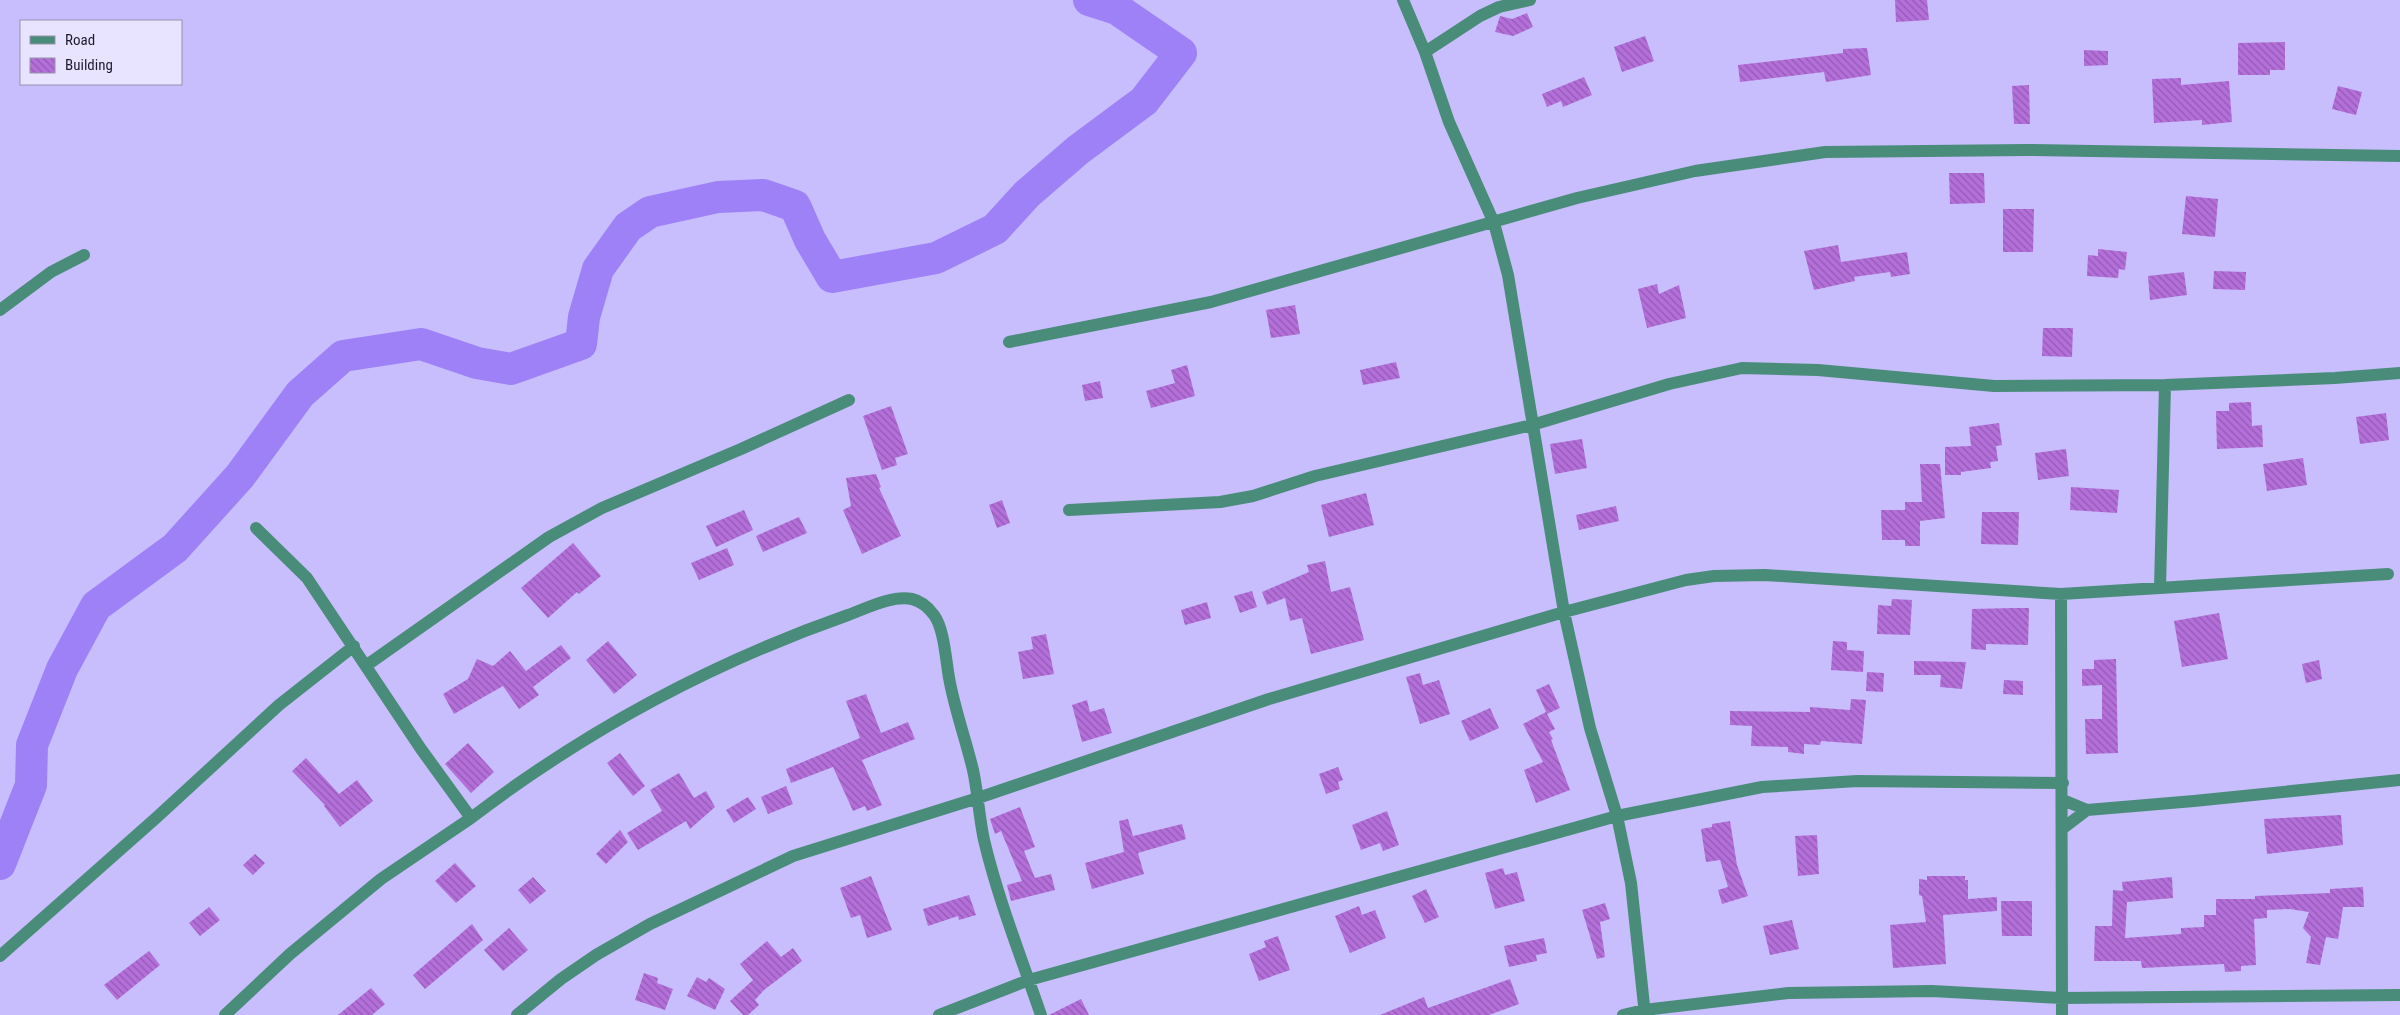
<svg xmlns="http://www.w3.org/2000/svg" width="2400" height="1015" viewBox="0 0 2400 1015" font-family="'Roboto Condensed',sans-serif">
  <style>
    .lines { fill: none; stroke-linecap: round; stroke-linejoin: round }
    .river { stroke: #9e81f6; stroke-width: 32 }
    .building { fill: url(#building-back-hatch) }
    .minor { stroke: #498c79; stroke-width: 12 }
  </style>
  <defs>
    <pattern id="building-back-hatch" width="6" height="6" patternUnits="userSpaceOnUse" patternTransform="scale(1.25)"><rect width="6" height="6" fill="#b46fda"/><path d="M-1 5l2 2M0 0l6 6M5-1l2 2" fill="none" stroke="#925ab1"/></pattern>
  </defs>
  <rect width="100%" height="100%" fill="#c8bdfd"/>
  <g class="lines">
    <path class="river" d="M 0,864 L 31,785 L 32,745 L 62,669 L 96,606 L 175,548 L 240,476 L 300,394 L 343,356 L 421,344 L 477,363 L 511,369 L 581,344 L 584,317 L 598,269 L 628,227 L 650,212 L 718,197 L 763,195 L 795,206 L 810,240 L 832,277 L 936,258 L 995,229 L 1027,194 L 1078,150 L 1144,101 L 1181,53 L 1117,9 L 1089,0"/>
  </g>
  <path class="building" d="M 1895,0 L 1927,0 L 1929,20 L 1896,22 Z
    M 1527,13 L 1533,27 L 1513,36 L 1495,32 L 1500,16 L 1512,19 Z
    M 1645,36 L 1654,61 L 1622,72 L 1614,47 Z
    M 2285,42 L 2285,70 L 2270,70 L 2270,75 L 2238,75 L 2238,43 Z
    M 1867,48 L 1871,75 L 1826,82 L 1824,72 L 1740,82 L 1738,65 L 1843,53 L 1843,49 Z
    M 2084,50 L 2108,51 L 2108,65 L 2084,66 Z
    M 1584,77 L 1592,95 L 1563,107 L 1561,101 L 1547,107 L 1542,94 Z
    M 2181,78 L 2181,85 L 2229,81 L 2232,122 L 2202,125 L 2202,120 L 2154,123 L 2152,79 Z
    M 2029,85 L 2030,124 L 2014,124 L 2012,86 Z
    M 2338,86 L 2362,92 L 2356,115 L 2332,109 Z
    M 1949,173 L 1984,173 L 1985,203 L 1950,204 Z
    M 2186,196 L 2218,199 L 2215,237 L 2182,234 Z
    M 2003,209 L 2034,209 L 2033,252 L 2003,252 Z
    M 1838,245 L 1841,262 L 1907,252 L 1910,274 L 1891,277 L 1890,272 L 1854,277 L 1855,281 L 1814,290 L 1804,251 Z
    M 2098,249 L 2127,252 L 2125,270 L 2119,269 L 2118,278 L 2087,276 L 2088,255 L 2098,256 Z
    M 2214,271 L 2246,272 L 2245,290 L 2213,289 Z
    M 2184,272 L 2187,295 L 2150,300 L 2148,276 Z
    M 1657,284 L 1659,294 L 1679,285 L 1686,318 L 1647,328 L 1638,289 Z
    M 1295,305 L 1300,334 L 1271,338 L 1266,310 Z
    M 2043,328 L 2073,328 L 2072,357 L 2042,356 Z
    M 1396,362 L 1400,378 L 1363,385 L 1360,370 Z
    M 1187,365 L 1195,396 L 1151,408 L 1146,391 L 1175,383 L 1171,370 Z
    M 1100,381 L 1103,398 L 1085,401 L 1082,385 Z
    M 2251,402 L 2252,426 L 2262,425 L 2263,447 L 2217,449 L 2216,411 L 2229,411 L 2229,403 Z
    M 891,406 L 908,454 L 895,458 L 897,465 L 882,470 L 863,416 Z
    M 2386,413 L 2389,440 L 2360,444 L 2356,417 Z
    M 1999,423 L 2002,445 L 1996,446 L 1998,461 L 1990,462 L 1991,468 L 1961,472 L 1961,475 L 1945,475 L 1945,447 L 1971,446 L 1969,427 Z
    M 1582,439 L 1587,468 L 1555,474 L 1550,444 Z
    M 2066,449 L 2069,476 L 2038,480 L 2035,453 Z
    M 2303,458 L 2307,485 L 2267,491 L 2263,464 Z
    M 1920,464 L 1940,464 L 1945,518 L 1920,521 L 1920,546 L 1905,546 L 1905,540 L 1882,540 L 1881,510 L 1905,510 L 1905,502 L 1922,502 Z
    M 876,474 L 881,487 L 879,488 L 901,536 L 862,554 L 843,510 L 851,506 L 846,478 Z
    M 2071,487 L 2119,490 L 2117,513 L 2070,510 Z
    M 1366,493 L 1374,525 L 1329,537 L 1321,505 Z
    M 1002,500 L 1010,523 L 997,528 L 989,505 Z
    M 1616,506 L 1619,521 L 1579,530 L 1576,515 Z
    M 744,510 L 753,530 L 716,547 L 706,526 Z
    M 1982,512 L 2019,512 L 2018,545 L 1981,544 Z
    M 799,517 L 807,533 L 763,552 L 756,536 Z
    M 573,543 L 601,576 L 579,594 L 577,592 L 548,618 L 521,588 Z
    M 727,548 L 734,565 L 699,580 L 691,563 Z
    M 1325,561 L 1331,592 L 1350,587 L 1364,640 L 1311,654 L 1302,618 L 1290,621 L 1285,598 L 1267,605 L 1262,592 L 1309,572 L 1307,565 Z
    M 1252,591 L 1257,607 L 1240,613 L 1234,596 Z
    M 1892,599 L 1912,600 L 1910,635 L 1877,634 L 1878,605 L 1891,606 Z
    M 1207,602 L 1211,618 L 1185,625 L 1181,610 Z
    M 2013,608 L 2029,608 L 2028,645 L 1986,644 L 1986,650 L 1971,649 L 1972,609 Z
    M 2219,613 L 2228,659 L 2182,667 L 2174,621 Z
    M 1046,634 L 1054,674 L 1023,679 L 1018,652 L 1033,649 L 1031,637 Z
    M 608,641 L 637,675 L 614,694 L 586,660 Z
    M 1833,641 L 1847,642 L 1847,650 L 1864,651 L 1863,672 L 1831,670 Z
    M 561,645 L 571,658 L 533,687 L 539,695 L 519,709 L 503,686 L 454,714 L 443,694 L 468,679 L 477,659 L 493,666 L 510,651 L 526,671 Z
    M 2116,659 L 2118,753 L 2086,754 L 2085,719 L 2102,719 L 2102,685 L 2082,686 L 2082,669 L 2094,669 L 2094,660 Z
    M 2319,660 L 2322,679 L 2306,683 L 2302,664 Z
    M 1914,661 L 1966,662 L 1962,689 L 1940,687 L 1941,675 L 1914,675 Z
    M 1867,672 L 1884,673 L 1883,692 L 1866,691 Z
    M 1420,673 L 1423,685 L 1439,680 L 1450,714 L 1420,724 L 1406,677 Z
    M 2004,680 L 2023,681 L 2023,695 L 2003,694 Z
    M 1549,684 L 1560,708 L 1547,714 L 1536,690 Z
    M 866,694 L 881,733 L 908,722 L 915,739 L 862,760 L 882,805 L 867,811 L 865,806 L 853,811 L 833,767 L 791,783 L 786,769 L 860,738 L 846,701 Z
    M 1851,699 L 1866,700 L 1862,744 L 1821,741 L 1820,745 L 1804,744 L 1804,754 L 1788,752 L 1788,747 L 1751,746 L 1752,726 L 1730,725 L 1730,711 L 1810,712 L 1810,707 L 1850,710 Z
    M 1087,700 L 1090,712 L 1104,708 L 1112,733 L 1082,742 L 1072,705 Z
    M 1490,708 L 1499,728 L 1470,741 L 1461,721 Z
    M 1546,712 L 1555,729 L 1549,732 L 1553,739 L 1551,740 L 1570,790 L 1536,803 L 1524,770 L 1543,762 L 1523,724 Z
    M 468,743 L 494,772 L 471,793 L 445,764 Z
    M 620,753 L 645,786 L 633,796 L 607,763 Z
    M 306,758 L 339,794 L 357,780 L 373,801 L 340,827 L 324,806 L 325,805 L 292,771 Z
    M 1338,767 L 1343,780 L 1338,782 L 1340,789 L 1326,794 L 1319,774 Z
    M 679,773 L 694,798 L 706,791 L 715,807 L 690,829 L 686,821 L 638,850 L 627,833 L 662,811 L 650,790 Z
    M 786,786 L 793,804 L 768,814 L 761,797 Z
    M 748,797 L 756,809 L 734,823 L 726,810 Z
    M 1020,807 L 1035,847 L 1024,851 L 1035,878 L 1051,874 L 1055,890 L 1011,901 L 1007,885 L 1022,881 L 1001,831 L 995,834 L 990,819 Z
    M 1387,811 L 1399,845 L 1383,851 L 1380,843 L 1361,850 L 1352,825 Z
    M 2341,815 L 2343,845 L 2267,854 L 2264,819 Z
    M 1128,819 L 1133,836 L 1182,824 L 1186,839 L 1138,853 L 1144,874 L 1092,889 L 1085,863 L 1124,852 L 1119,821 Z
    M 1730,821 L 1737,865 L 1748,896 L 1722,904 L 1718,890 L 1728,887 L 1720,860 L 1706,862 L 1701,829 L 1712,827 L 1712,824 Z
    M 620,830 L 628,842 L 606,864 L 596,854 Z
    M 1817,835 L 1819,874 L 1798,876 L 1795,836 Z
    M 255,854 L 265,863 L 253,875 L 243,865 Z
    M 455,863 L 476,886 L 456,903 L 435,881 Z
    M 1503,868 L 1505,875 L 1517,872 L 1525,901 L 1495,909 L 1485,873 Z
    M 871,876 L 892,930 L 867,938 L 860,915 L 851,918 L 840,888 Z
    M 1927,876 L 1965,876 L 1965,880 L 1968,880 L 1968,899 L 1997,897 L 1997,911 L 1943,915 L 1946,964 L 1893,968 L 1890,925 L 1926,922 L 1922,896 L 1919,895 L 1919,879 L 1927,880 Z
    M 533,877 L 546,891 L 530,904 L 518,890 Z
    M 2172,877 L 2173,898 L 2127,902 L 2125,938 L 2181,934 L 2181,928 L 2204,927 L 2204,915 L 2216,915 L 2216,899 L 2255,899 L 2255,896 L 2330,893 L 2330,889 L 2363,887 L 2364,907 L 2343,907 L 2338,939 L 2326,937 L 2320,965 L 2306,963 L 2311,937 L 2303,928 L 2309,912 L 2290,909 L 2267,910 L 2267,918 L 2254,919 L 2256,965 L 2241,966 L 2241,971 L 2225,972 L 2224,964 L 2142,968 L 2141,961 L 2094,961 L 2095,926 L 2112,926 L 2113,890 L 2123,891 L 2122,882 Z
    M 1426,889 L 1439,917 L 1425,923 L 1412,896 Z
    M 969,895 L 976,915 L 959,920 L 958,916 L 928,926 L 923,909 Z
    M 2001,901 L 2032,901 L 2032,936 L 2002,936 Z
    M 1605,903 L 1610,919 L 1600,922 L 1605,957 L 1597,959 L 1582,910 Z
    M 1359,906 L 1362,915 L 1375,910 L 1386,938 L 1350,953 L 1335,916 Z
    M 209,907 L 220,920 L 200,936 L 189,923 Z
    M 1792,920 L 1799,949 L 1770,955 L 1763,926 Z
    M 472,924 L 483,940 L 425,989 L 413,975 Z
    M 509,928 L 528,950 L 503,971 L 484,950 Z
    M 1278,936 L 1290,970 L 1259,981 L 1249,954 L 1266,947 L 1264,941 Z
    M 1544,938 L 1547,953 L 1536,955 L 1537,961 L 1509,967 L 1504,946 Z
    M 767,941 L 781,957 L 793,948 L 802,961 L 764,990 L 755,1000 L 759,1005 L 748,1015 L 743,1015 L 730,1001 L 753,980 L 740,964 Z
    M 149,951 L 160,965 L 117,1000 L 104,985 Z
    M 644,973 L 658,978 L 657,983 L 673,989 L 665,1010 L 635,1000 Z
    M 697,977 L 706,982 L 709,978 L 725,989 L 715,1010 L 687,996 Z
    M 1510,979 L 1519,1004 L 1489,1015 L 1380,1015 L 1424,997 L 1428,1008 Z
    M 371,988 L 385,1004 L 372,1015 L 338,1015 Z
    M 1081,999 L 1089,1015 L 1049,1015 Z"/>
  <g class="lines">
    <path class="minor" d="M 1403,0 L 1425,52 L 1449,122 L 1494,223 L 1508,275 L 1564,612 L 1590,728 L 1617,816 L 1631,883 L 1645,1015
      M 1425,52 L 1480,16 L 1499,7 L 1530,0
      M 0,310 L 51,272 L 84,255
      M 1009,342 L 1211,302 L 1577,198 L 1695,171 L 1825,152 L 2027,150 L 2400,156
      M 1069,510 L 1220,502 L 1253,496 L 1315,476 L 1532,425 L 1669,384 L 1742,368 L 1818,370 L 1994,386 L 2165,385 L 2335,378 L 2400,373
      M 256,528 L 307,578 L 421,749 L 471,818 C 585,731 714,662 848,615 C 867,608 892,595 912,599 C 921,601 928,607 934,615 C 945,630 946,665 950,683 C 956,713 966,741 973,770 C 978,793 979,817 984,840 C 998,899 1021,957 1041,1015
      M 2160,588 L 2165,385
      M 2061,594 L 2062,1015
      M 367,665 L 549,537 L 602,508 L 741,449 L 849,400
      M 2063,800 L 2087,810 L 2194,801 L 2400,780
      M 2062,829 L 2087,810
      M 0,956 L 156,818 L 279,705 L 354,646
      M 225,1015 L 290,954 L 381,879 L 471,818
      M 517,1015 L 561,979 L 596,955 L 650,924 L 793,856 L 978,798 L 1269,699 L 1564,612 L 1686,580 L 1714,576 L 1765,575 L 2061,594 L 2388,574
      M 939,1015 L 1029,980 L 1617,816 L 1762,787 L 1857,781 L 2063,783
      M 1623,1015 L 1644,1010 L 1788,993 L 1932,991 L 2061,998 L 2400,995"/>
  </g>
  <rect x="20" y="20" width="162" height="65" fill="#e8e4ff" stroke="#9793ac"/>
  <rect x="30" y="36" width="25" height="8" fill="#498c79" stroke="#9793ac"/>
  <text x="65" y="45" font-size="15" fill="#1e1930">Road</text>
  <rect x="30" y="58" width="25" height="15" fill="url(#building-back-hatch)" stroke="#9793ac"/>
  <text x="65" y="70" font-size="15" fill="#1e1930">Building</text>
</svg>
